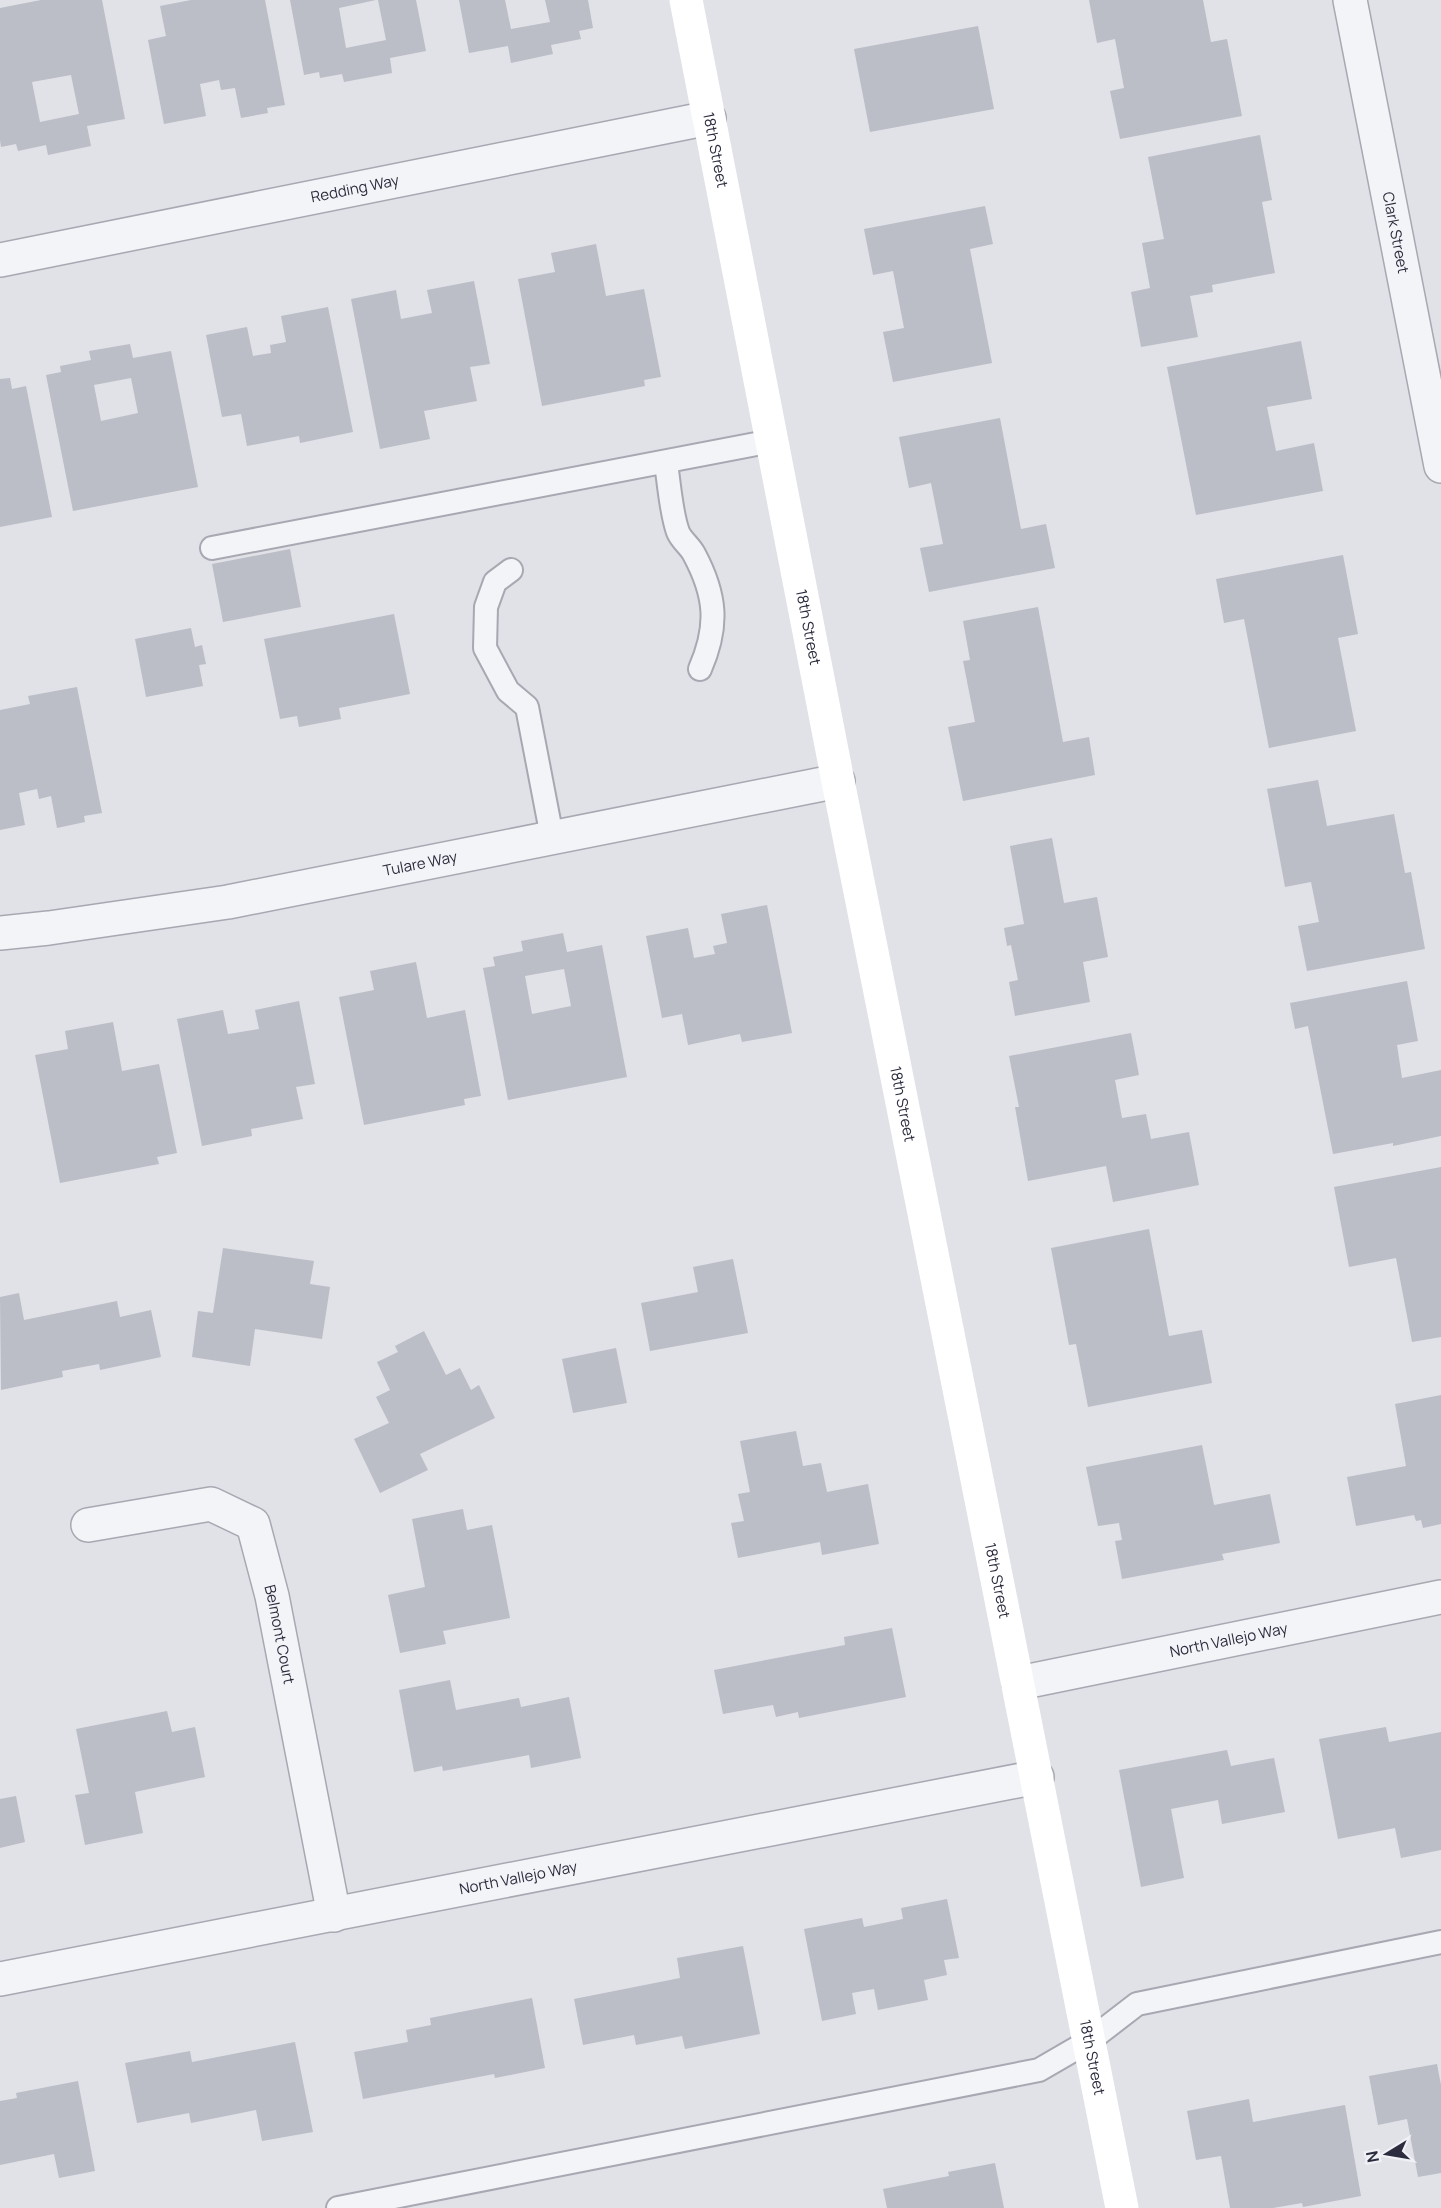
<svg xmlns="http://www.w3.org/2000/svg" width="1441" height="2208" viewBox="0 0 1441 2208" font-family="Manrope,sans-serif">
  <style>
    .building { fill: #bbbdc7; fill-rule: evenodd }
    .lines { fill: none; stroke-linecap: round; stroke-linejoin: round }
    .service-casing { stroke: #a7a8b2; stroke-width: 26 }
    .minor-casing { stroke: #a7a8b2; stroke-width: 36 }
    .service { stroke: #f3f4f7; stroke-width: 22 }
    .minor { stroke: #f3f4f7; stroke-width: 33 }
    .secondary { stroke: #fff; stroke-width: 33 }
    .labels { text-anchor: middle; stroke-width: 4.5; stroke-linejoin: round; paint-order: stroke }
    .street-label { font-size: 15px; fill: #2b2d3e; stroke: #f0f1f6 }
  </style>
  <rect width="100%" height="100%" fill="#e1e2e8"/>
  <path class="building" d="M 41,0 L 102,0 L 125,119 L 87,126 L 91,146 L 48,155 L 46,145 L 18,151 L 16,144 L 1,147 L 0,140 L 0,8 ZM 71,75 L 79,114 L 40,122 L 32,82 Z
    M 191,0 L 265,0 L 285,105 L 267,108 L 268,113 L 241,118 L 235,88 L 221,90 L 219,80 L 200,84 L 206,116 L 164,124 L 148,40 L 166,36 L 160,6 Z
    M 290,0 L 376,0 L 339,8 L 346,48 L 386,40 L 378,0 L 416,0 L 426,51 L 390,58 L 392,73 L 344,82 L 342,74 L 320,78 L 319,72 L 304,75 Z
    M 459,0 L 505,0 L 511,29 L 550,22 L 545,0 L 588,0 L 593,28 L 579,31 L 581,39 L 551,45 L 553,54 L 511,63 L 508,46 L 469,53 Z
    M 1089,0 L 1203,0 L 1211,42 L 1227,39 L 1242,116 L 1120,139 L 1110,91 L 1124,88 L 1115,39 L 1097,43 Z
    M 978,26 L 994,109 L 870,132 L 854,49 Z
    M 1260,135 L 1272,200 L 1262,202 L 1275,273 L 1212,285 L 1213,292 L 1190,296 L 1198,337 L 1141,347 L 1131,292 L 1150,288 L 1142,243 L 1164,239 L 1148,157 Z
    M 985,206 L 993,244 L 970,249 L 992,363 L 893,382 L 883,332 L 904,328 L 893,271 L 873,275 L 864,229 Z
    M 596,244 L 606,296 L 644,289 L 661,377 L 644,380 L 645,386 L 542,406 L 518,279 L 555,272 L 551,253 Z
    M 474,281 L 490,364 L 470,367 L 477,401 L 424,411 L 430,439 L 380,449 L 351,299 L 396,290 L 401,319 L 432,313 L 427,290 Z
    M 328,307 L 353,432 L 300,443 L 299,436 L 247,446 L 241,414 L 222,417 L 206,335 L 247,327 L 253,356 L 271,353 L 270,345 L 286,342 L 281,316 Z
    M 1301,341 L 1312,399 L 1267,407 L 1276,451 L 1314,443 L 1323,491 L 1196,515 L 1167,367 Z
    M 130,344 L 133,358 L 171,351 L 198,487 L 73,511 L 46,375 L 61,372 L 60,366 L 91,360 L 89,351 ZM 131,378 L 138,413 L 101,421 L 94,385 Z
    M 10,378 L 12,389 L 26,386 L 52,517 L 0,527 L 0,379 Z
    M 1000,418 L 1021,529 L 1046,524 L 1055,568 L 929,592 L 920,548 L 943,544 L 931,483 L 909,488 L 899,437 Z
    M 290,549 L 301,607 L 223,622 L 212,564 Z
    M 1343,555 L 1358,634 L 1338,638 L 1356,731 L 1269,748 L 1244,619 L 1224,623 L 1216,579 Z
    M 1038,607 L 1063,742 L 1089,737 L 1095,775 L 963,801 L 948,727 L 975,722 L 963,661 L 970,660 L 963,621 Z
    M 394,614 L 410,694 L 339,708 L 341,719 L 299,727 L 297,716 L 280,719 L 264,639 Z
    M 191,628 L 195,647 L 202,645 L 206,664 L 199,665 L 203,686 L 146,697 L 135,639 Z
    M 77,687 L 102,813 L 84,816 L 85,822 L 57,828 L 51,796 L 39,799 L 37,789 L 19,793 L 25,825 L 0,830 L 0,710 L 30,704 L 28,696 Z
    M 1318,780 L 1327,826 L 1394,814 L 1405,873 L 1411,872 L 1425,949 L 1307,971 L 1298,926 L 1319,922 L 1311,882 L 1285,887 L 1267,789 Z
    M 1052,838 L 1064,903 L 1097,897 L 1108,957 L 1083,962 L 1090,1002 L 1015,1016 L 1009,982 L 1018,980 L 1011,945 L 1007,946 L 1004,928 L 1024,924 L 1010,846 Z
    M 767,905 L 792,1033 L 742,1042 L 740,1034 L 688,1045 L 682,1014 L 662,1018 L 646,936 L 688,928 L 694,958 L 715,954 L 713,946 L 727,943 L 721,914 Z
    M 563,933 L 567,952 L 602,945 L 627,1077 L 508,1100 L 483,968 L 495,966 L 493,957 L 523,951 L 521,941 ZM 564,969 L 571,1006 L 532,1014 L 525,976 Z
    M 416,962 L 427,1018 L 465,1010 L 481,1096 L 464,1099 L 465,1105 L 364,1125 L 339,997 L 374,990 L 370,971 Z
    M 1407,981 L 1418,1041 L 1397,1045 L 1402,1078 L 1441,1070 L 1441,1136 L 1393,1146 L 1393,1143 L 1333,1154 L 1308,1026 L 1295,1029 L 1290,1003 Z
    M 299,1001 L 315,1084 L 296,1087 L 303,1119 L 251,1129 L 252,1136 L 202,1146 L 177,1019 L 223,1010 L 228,1034 L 259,1029 L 255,1010 Z
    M 113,1022 L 122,1071 L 159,1064 L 177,1153 L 157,1157 L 159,1164 L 60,1183 L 35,1055 L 68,1049 L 65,1031 Z
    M 1131,1033 L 1139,1075 L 1115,1080 L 1122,1118 L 1146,1114 L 1151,1139 L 1189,1132 L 1199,1185 L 1113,1202 L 1106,1166 L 1028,1181 L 1015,1107 L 1019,1107 L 1009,1056 Z
    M 1441,1167 L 1441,1337 L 1412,1342 L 1396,1258 L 1349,1267 L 1334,1187 Z
    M 1149,1229 L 1169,1336 L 1202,1330 L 1212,1383 L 1088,1407 L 1076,1344 L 1069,1345 L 1051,1248 Z
    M 223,1248 L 314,1261 L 310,1284 L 330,1287 L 322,1339 L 255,1329 L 250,1366 L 192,1357 L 198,1311 L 213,1313 Z
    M 733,1259 L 748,1333 L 650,1351 L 641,1303 L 698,1292 L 693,1267 Z
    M 19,1293 L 24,1320 L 117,1301 L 120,1317 L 151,1310 L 161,1357 L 100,1370 L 99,1364 L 62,1371 L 63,1377 L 1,1390 L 0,1297 Z
    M 424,1331 L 446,1375 L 460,1368 L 471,1390 L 479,1385 L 495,1418 L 420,1454 L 428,1470 L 380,1493 L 354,1439 L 389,1423 L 376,1397 L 390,1390 L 377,1362 L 398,1352 L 395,1346 Z
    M 616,1348 L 627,1403 L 573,1413 L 562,1359 Z
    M 1441,1395 L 1441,1524 L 1423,1528 L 1421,1520 L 1416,1521 L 1414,1515 L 1356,1526 L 1347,1477 L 1406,1466 L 1395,1404 Z
    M 796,1431 L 803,1466 L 821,1463 L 827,1492 L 868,1484 L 879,1544 L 822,1555 L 820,1542 L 738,1558 L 731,1523 L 744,1521 L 738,1494 L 750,1492 L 740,1441 Z
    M 1202,1445 L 1214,1505 L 1270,1494 L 1280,1543 L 1222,1554 L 1224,1560 L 1122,1579 L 1115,1541 L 1122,1540 L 1119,1523 L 1098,1526 L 1086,1467 Z
    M 463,1509 L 467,1530 L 492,1525 L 510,1618 L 443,1631 L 446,1644 L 400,1653 L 388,1595 L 425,1587 L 412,1519 Z
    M 892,1628 L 906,1697 L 799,1718 L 798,1712 L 776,1717 L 773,1705 L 723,1714 L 714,1670 L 845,1645 L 844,1637 Z
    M 450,1680 L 456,1710 L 519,1698 L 521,1707 L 569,1697 L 581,1758 L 531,1768 L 529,1755 L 443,1771 L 442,1766 L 414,1772 L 399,1690 Z
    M 167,1711 L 172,1732 L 195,1727 L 205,1777 L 135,1792 L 143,1833 L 85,1845 L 75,1795 L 89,1793 L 76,1729 Z
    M 1386,1727 L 1389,1742 L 1441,1732 L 1441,1850 L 1401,1858 L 1395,1828 L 1338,1839 L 1319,1739 Z
    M 1227,1750 L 1231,1766 L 1274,1758 L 1285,1812 L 1222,1824 L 1218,1800 L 1171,1809 L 1184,1878 L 1141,1887 L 1119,1770 Z
    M 16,1796 L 25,1842 L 0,1848 L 0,1799 Z
    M 947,1899 L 959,1958 L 944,1960 L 947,1975 L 924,1980 L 928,2000 L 878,2010 L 874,1989 L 852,1993 L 856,2014 L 822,2021 L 804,1929 L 862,1918 L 864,1927 L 903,1919 L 901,1908 Z
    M 743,1946 L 760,2034 L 685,2049 L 682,2036 L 636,2045 L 634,2035 L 583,2045 L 574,1999 L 680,1978 L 677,1958 Z
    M 532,1998 L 545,2068 L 495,2078 L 494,2074 L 363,2099 L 354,2052 L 408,2042 L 406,2030 L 431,2025 L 430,2018 Z
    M 295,2042 L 313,2132 L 262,2141 L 256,2110 L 191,2123 L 189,2113 L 137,2123 L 125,2063 L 190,2051 L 192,2062 Z
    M 1437,2064 L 1441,2085 L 1441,2173 L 1418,2177 L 1407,2119 L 1378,2125 L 1369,2076 Z
    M 78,2081 L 95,2171 L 59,2178 L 54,2154 L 0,2165 L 0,2101 L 17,2098 L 16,2093 Z
    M 1249,2099 L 1253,2122 L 1345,2105 L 1361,2196 L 1303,2207 L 1302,2203 L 1273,2208 L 1230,2208 L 1221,2156 L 1196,2160 L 1187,2111 Z
    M 995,2163 L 1004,2208 L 887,2208 L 883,2189 L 949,2176 L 948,2172 Z"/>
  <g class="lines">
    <defs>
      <path id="service" d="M 666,463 C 669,483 671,513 678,532 C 681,540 690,546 694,554 C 716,595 719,626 700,669
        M 212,548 L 772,441
        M 511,570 L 495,582 L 486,607 L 485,648 L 508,691 L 527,707 L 552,837
        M 338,2208 L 1039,2070 L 1089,2041 L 1137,2004 L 1441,1942"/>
      <g id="minor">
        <path id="s1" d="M 1350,0 L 1441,466"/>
        <path id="s2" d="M 0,260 L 709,118"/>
        <path id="s3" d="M 0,933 L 49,928 L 228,902 L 838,781"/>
        <path id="s4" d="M 88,1525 L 211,1504 L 253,1524 L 272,1596 L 334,1915"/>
        <path id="s5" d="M 1019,1683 L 1441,1597"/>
        <path id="s6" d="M 0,1979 L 1037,1777"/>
      </g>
    </defs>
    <use href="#service" class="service-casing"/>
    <use href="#minor" class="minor-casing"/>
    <use href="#service" class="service"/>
    <use href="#minor" class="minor"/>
    <path class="secondary" id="s7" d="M 686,0 L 838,781 L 1122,2208"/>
  </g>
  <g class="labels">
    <g class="street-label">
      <text dy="5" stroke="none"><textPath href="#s7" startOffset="153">18th Street</textPath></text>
      <text dy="5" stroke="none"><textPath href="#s2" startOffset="362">Redding Way</textPath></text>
      <text dy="5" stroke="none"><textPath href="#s1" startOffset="237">Clark Street</textPath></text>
      <text dy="5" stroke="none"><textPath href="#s7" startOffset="639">18th Street</textPath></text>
      <text dy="5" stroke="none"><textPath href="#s3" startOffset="426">Tulare Way</textPath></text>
      <text dy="5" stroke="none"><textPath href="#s7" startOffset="1125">18th Street</textPath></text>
      <text dy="5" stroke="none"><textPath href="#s7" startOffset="1611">18th Street</textPath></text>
      <text dy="5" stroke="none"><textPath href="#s4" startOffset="285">Belmont Court</textPath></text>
      <text dy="5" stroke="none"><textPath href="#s5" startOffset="214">North Vallejo Way</textPath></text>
      <text dy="5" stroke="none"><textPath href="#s6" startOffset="528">North Vallejo Way</textPath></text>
      <text dy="5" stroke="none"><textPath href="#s7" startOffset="2097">18th Street</textPath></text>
    </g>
  </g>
  <g transform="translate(1387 2154) rotate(259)" stroke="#f0f1f6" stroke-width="4.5" paint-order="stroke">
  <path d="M0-4.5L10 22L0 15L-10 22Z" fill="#2b2d3e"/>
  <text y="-9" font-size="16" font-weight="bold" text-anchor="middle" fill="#2b2d3e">N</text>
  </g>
</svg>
